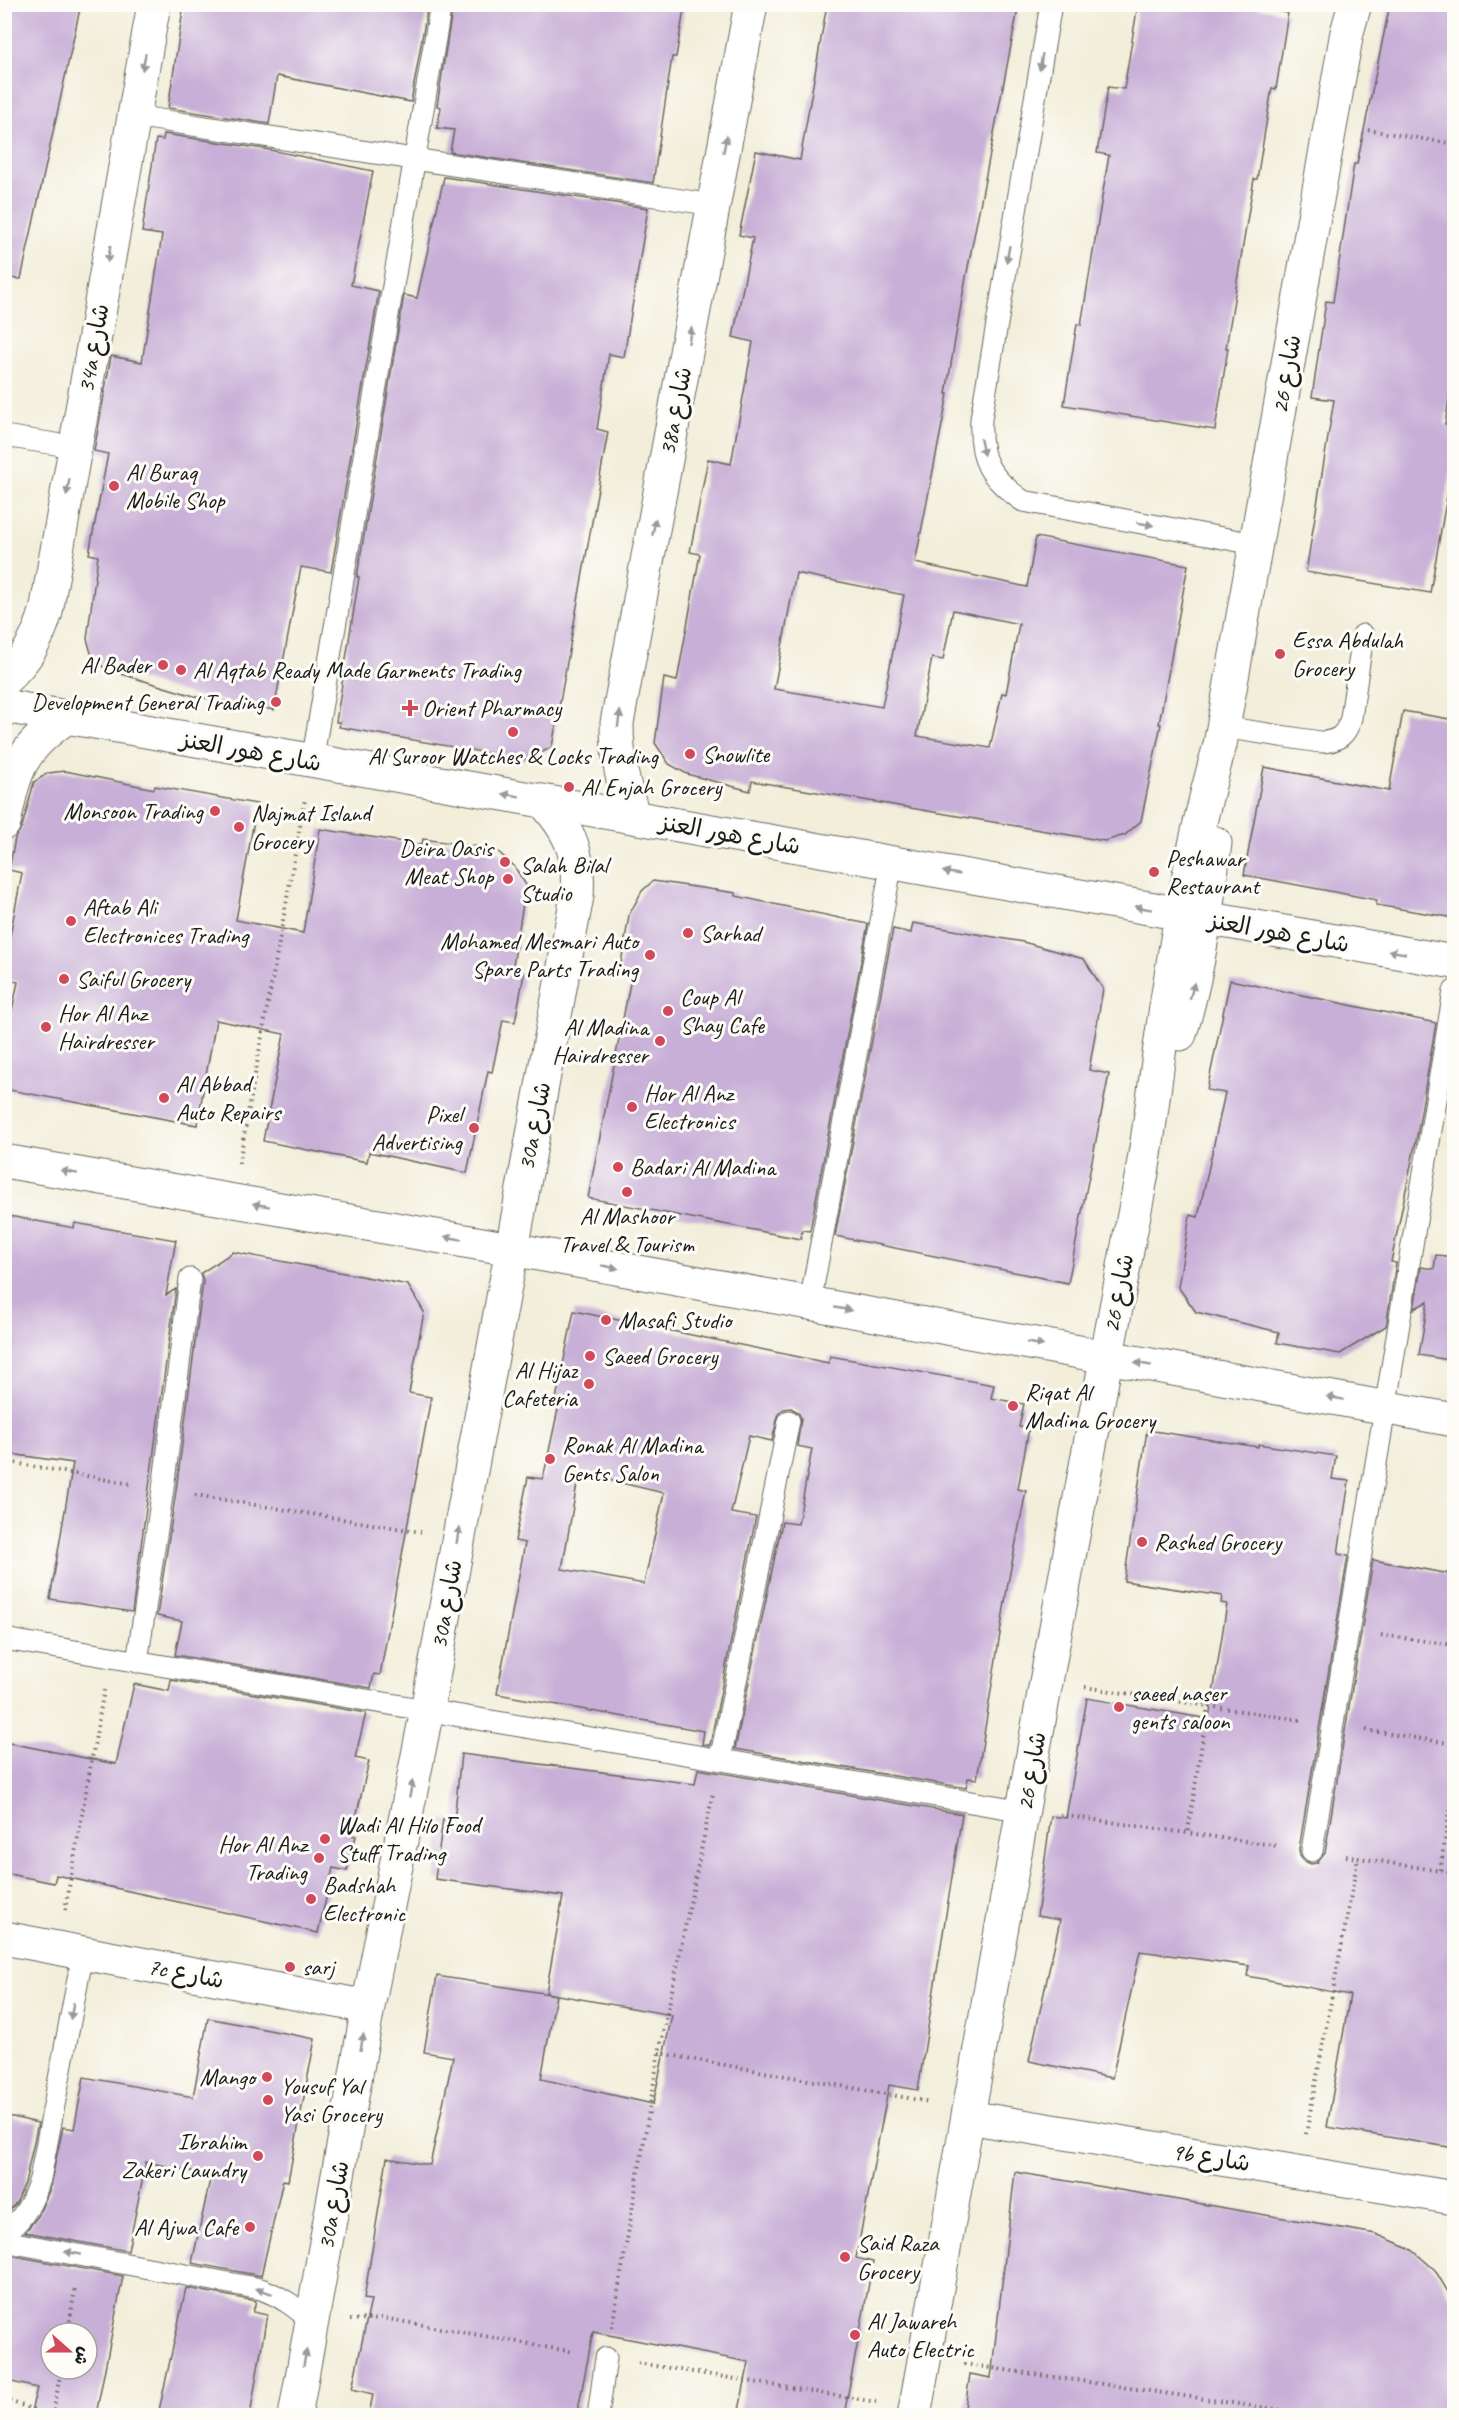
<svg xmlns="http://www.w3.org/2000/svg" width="1459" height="2420" viewBox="0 0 1459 2420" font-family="Caveat,'Playpen Sans Arabic',sans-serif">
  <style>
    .building { fill: #c8afd7; fill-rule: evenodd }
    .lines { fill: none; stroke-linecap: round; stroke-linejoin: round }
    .service-casing { stroke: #67665e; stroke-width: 23 }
    .minor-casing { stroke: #67665e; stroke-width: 35 }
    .path { stroke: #67665e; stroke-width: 4; stroke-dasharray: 1.5 4.5; stroke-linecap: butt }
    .service { stroke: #fff; stroke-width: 21 }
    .minor { stroke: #fff; stroke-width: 33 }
    .oneway { fill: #999 }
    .poi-dot { fill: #d1495b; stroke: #fdfcf7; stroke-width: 2 }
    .labels { text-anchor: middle; stroke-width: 6; stroke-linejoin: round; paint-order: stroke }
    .street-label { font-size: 24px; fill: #1c1c1c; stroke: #fdfcf7 }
    .poi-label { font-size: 24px; fill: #1c1c1c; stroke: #fdfcf7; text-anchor: start }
  </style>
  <rect width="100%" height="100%" fill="#fdfcf7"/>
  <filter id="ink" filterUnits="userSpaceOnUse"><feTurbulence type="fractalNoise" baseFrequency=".0167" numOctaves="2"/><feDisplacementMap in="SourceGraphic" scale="12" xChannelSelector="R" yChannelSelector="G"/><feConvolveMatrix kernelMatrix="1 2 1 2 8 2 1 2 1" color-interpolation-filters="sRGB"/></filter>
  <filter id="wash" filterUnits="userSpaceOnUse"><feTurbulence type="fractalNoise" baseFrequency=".008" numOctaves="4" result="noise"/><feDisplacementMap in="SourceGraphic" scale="24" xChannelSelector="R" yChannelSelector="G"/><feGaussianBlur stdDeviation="1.35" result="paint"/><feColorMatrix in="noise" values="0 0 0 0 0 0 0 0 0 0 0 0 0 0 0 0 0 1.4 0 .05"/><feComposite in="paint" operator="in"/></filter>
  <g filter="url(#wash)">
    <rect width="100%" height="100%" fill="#f2eeda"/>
    <g id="blocks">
      <path class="building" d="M 4,4 L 81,4 L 21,279 L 4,278 Z
        M 184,4 L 428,4 L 411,102 L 277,76 L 269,124 L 168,108 Z
        M 453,4 L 685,4 L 676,57 L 672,57 L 653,183 L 450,152 L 454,130 L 437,128 L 441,107 L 437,106 Z
        M 827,4 L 1019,4 L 963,293 L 946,394 L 948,394 L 915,563 L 1027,587 L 1036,537 L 1188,565 L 1159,724 L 1161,724 L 1141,821 L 1125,835 L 1105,841 L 752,781 L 750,791 L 687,774 L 669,764 L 655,743 L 664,678 L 677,681 L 700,554 L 690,552 L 708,459 L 731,464 L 753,342 L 733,337 L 753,238 L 739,235 L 756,151 L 800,160 ZM 796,573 L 904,595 L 882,707 L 774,689 ZM 953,610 L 1019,624 L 1006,694 L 1002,693 L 990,748 L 917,736 L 932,658 L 943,660 Z
        M 1138,4 L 1235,4 L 1288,13 L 1276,89 L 1272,88 L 1257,179 L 1254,179 L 1226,348 L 1228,348 L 1215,430 L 1064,405 L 1077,324 L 1081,325 L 1109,155 L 1097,153 L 1108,87 L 1124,89 Z
        M 1390,4 L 1428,4 L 1455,10 L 1455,361 L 1445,424 L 1455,426 L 1455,450 L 1430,593 L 1306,572 L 1334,400 L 1312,397 L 1326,301 L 1333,302 L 1354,164 L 1357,164 Z
        M 164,134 L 265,149 L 373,171 L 351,285 L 379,291 L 331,572 L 301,567 L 274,710 L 194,696 L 105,669 L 91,653 L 87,639 L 98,556 L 89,554 L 108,454 L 94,451 L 111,356 L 142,362 L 162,235 L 142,232 L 156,139 L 163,140 Z
        M 444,177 L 648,208 L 624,357 L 609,354 L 597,429 L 608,432 L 552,747 L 527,760 L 339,727 L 340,722 L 336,722 L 359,577 L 357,577 L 404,295 L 417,298 Z
        M 1403,711 L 1455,720 L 1455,918 L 1376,905 L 1377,900 L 1244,875 L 1264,767 L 1389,791 Z
        M 65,771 L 154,789 L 155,786 L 257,804 L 236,920 L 303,933 L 320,829 L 422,845 L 423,839 L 495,849 L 514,866 L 526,885 L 512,972 L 524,974 L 515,1022 L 503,1020 L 492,1072 L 488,1071 L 467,1173 L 369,1152 L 367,1162 L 263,1141 L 284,1034 L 216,1020 L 197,1125 L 4,1089 L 4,1048 L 18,982 L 4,979 L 4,966 L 22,873 L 9,870 L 15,838 L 22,827 L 34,782 L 48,773 Z
        M 653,881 L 736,893 L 736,896 L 868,924 L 810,1231 L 802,1230 L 801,1239 L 588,1198 L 631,978 L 619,976 L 629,915 L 642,891 Z
        M 913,923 L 1023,942 L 1084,959 L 1103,989 L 1089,1070 L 1109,1074 L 1068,1283 L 835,1236 L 893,929 L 911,933 Z
        M 1230,980 L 1436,1023 L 1417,1136 L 1391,1262 L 1396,1263 L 1386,1326 L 1340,1354 L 1277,1343 L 1279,1332 L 1196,1312 L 1178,1287 L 1190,1215 L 1198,1217 L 1225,1093 L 1207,1090 Z
        M 4,1215 L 74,1228 L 75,1223 L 176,1240 L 166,1295 L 176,1289 L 132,1612 L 50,1599 L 73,1463 L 4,1453 Z
        M 233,1252 L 408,1285 L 424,1312 L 409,1393 L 431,1397 L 380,1675 L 374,1674 L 371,1688 L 175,1655 L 182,1621 L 157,1616 L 176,1491 L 203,1281 L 201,1273 Z
        M 1436,1255 L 1455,1257 L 1455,1361 L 1419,1355 L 1428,1301 L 1414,1309 L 1421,1267 L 1434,1269 Z
        M 574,1311 L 829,1363 L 830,1356 L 994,1385 L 991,1398 L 1024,1404 L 1019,1427 L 1029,1428 L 1018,1489 L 1026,1491 L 1008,1583 L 977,1779 L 968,1778 L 966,1788 L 735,1749 L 782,1522 L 798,1524 L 812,1449 L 797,1446 L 801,1418 L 798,1412 L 791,1408 L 784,1409 L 779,1413 L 772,1441 L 749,1436 L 731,1513 L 756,1517 L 710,1745 L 702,1744 L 704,1731 L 497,1694 L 525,1543 L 515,1541 L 528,1477 L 543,1479 L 560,1400 L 556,1399 ZM 579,1473 L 664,1493 L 644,1584 L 562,1569 Z
        M 1147,1430 L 1258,1447 L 1258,1444 L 1336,1456 L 1332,1479 L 1349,1481 L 1338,1554 L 1348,1556 L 1299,1849 L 1300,1856 L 1304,1861 L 1311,1864 L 1317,1863 L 1325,1853 L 1373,1560 L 1455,1575 L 1455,2148 L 1327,2127 L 1350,1995 L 1247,1976 L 1249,1966 L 1140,1951 L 1112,2078 L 1029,2061 L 1060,1920 L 1037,1916 L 1051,1816 L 1066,1818 L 1087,1698 L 1209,1719 L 1227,1604 L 1221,1603 L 1222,1596 L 1124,1581 Z
        M 171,1680 L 366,1713 L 355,1758 L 369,1761 L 352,1835 L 356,1836 L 347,1871 L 333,1868 L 318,1933 L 56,1875 L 54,1883 L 4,1873 L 4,1742 L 116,1764 L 134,1684 L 169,1691 Z
        M 461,1754 L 695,1784 L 698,1769 L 962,1814 L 918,2090 L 889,2085 L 856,2258 L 873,2262 L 844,2415 L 738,2415 L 749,2362 L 593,2332 L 577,2415 L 369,2415 L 373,2394 L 352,2389 L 371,2300 L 364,2299 L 387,2158 L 430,2165 L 453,2057 L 424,2052 L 437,1976 L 556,1995 L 541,2079 L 653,2104 L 672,2015 L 546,1993 L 563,1896 L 435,1879 L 443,1819 L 454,1821 Z
        M 208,2018 L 315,2039 L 288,2181 L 283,2180 L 261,2276 L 192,2263 L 211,2175 L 146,2162 L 128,2251 L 25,2232 L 38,2216 L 49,2191 L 63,2127 L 74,2129 L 84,2077 L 193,2097 Z
        M 4,2115 L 38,2123 L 25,2183 L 16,2203 L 4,2216 Z
        M 1015,2172 L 1376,2234 L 1411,2249 L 1435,2270 L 1455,2304 L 1455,2415 L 964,2415 L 970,2374 L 991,2378 Z
        M 4,2254 L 123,2276 L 96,2415 L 30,2415 L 37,2388 L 4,2380 ZM 51,2333 L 87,2333 L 87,2369 L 51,2369 Z
        M 186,2288 L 256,2301 L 253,2312 L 267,2315 L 250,2415 L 158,2415 Z"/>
    </g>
  </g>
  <g filter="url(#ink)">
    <use href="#blocks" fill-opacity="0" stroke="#67665e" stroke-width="1.5"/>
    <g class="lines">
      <defs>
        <path id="service" d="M 1051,4 L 981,419 C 979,461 989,477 1023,501 L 1255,544
          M 134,116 L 714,205
          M 4,436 L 75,447
          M 1222,727 L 1320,742 C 1338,742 1346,735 1351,718 L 1363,635
          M 312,762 L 441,4
          M 810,1303 L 892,862
          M 4,1639 L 1024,1811
          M 137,1662 L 163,1489 L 190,1279
          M 720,1760 L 789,1421
          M 1312,1851 L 1454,991
          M 4,2233 C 24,2220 33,2201 40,2179 L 83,1953
          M 4,2241 L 261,2289 C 282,2297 296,2307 312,2322
          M 598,2416 L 606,2358"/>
        <path id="minor" d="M 4,680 C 27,659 37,641 46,612 L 154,4
          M 4,706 L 1454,962
          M 634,817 C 622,782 617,759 617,723 L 751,4
          M 4,823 C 15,769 20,749 67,717
          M 1180,1034 C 1199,971 1207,908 1215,843
          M 4,1161 L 511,1249 L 1454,1420
          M 4,1938 L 368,2007
          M 968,2117 L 1454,2198
          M 295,2416 L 368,2007 L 427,1710 L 577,896 C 580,853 571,832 543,801
          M 914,2416 C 988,2007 1059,1597 1139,1189 C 1150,1133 1155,1077 1164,1020 C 1178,928 1194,835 1220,745 L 1347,32 L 1355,4"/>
      </defs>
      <use href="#service" class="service-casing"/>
      <use href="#minor" class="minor-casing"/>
      <path class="path" d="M 1368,130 L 1454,144
        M 239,1163 L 305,799
        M 4,1461 L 131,1484
        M 195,1495 L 421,1532
        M 1381,1635 L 1454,1645
        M 1085,1687 L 1300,1720
        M 1366,1730 L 1454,1744
        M 1060,1815 L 1279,1846
        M 1188,1831 L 1208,1706
        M 1346,1856 L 1454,1873
        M 1440,1870 L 1454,1785
        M 65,1910 L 104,1690
        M 659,2053 L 930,2102
        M 1306,2134 L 1358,1858
        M 350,2320 L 383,2318 L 574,2352
        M 612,2327 L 659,2053 L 713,1793
        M 68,2333 L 75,2288
        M 638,2363 L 876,2402
        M 964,2364 L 1322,2416
        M 4,2399 L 51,2416
        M 53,2416 L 61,2369"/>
      <use href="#service" class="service"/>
      <use href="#minor" class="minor"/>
    </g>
    <defs><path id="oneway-solid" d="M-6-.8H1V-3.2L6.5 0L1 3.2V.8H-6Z" transform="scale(1.5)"/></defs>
    <g class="oneway">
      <use href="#oneway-solid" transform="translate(144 62) rotate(101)"/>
      <use href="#oneway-solid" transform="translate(1041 62) rotate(100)"/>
      <use href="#oneway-solid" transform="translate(725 144) rotate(-79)"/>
      <use href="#oneway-solid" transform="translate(109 254) rotate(100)"/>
      <use href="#oneway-solid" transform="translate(1008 254) rotate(100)"/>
      <use href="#oneway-solid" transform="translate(690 335) rotate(-79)"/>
      <use href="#oneway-solid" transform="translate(982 447) rotate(78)"/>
      <use href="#oneway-solid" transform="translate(68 487) rotate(100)"/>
      <use href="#oneway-solid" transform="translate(1145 524) rotate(10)"/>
      <use href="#oneway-solid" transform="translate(654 527) rotate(-79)"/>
      <use href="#oneway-solid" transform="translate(619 719) rotate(-82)"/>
      <use href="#oneway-solid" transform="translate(511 795) rotate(-171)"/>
      <use href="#oneway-solid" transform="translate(951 873) rotate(-170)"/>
      <use href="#oneway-solid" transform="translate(1143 908) rotate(-170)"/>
      <use href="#oneway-solid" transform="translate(1397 952) rotate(-170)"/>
      <use href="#oneway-solid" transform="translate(1192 991) rotate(-75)"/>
      <use href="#oneway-solid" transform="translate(69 1172) rotate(-170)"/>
      <use href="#oneway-solid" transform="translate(261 1205) rotate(-170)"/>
      <use href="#oneway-solid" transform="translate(453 1238) rotate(-170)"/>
      <use href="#oneway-solid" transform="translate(610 1267) rotate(10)"/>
      <use href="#oneway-solid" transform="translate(843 1309) rotate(10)"/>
      <use href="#oneway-solid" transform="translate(1035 1344) rotate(10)"/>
      <use href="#oneway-solid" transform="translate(1143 1364) rotate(-170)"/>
      <use href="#oneway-solid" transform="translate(1335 1398) rotate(-170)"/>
      <use href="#oneway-solid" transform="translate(458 1535) rotate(-80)"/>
      <use href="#oneway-solid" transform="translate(411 1789) rotate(-79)"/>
      <use href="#oneway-solid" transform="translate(72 2011) rotate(101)"/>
      <use href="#oneway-solid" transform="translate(362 2042) rotate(-80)"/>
      <use href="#oneway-solid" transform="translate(73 2253) rotate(-170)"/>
      <use href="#oneway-solid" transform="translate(264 2291) rotate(-162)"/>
      <use href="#oneway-solid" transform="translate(305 2358) rotate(-79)"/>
    </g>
  </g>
  <g class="poi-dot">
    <circle cx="114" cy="486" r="6"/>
    <circle cx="1280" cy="654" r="6"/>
    <circle cx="163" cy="665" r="6"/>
    <circle cx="181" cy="670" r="6"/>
    <circle cx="276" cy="702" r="6"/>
    <path d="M407 699h6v6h6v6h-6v6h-6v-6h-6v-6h6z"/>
    <circle cx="513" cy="732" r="6"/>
    <circle cx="690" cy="754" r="6"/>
    <circle cx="569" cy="787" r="6"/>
    <circle cx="215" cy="811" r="6"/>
    <circle cx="239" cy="827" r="6"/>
    <circle cx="505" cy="862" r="6"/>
    <circle cx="1154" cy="872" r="6"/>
    <circle cx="508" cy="879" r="6"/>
    <circle cx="71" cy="921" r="6"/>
    <circle cx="688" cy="933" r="6"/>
    <circle cx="650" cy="955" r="6"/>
    <circle cx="64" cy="979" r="6"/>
    <circle cx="668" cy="1011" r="6"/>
    <circle cx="46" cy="1027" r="6"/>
    <circle cx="660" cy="1041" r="6"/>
    <circle cx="164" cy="1098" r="6"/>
    <circle cx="632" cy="1107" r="6"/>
    <circle cx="474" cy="1128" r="6"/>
    <circle cx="618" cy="1167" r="6"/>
    <circle cx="627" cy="1192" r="6"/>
    <circle cx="606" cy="1320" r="6"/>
    <circle cx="590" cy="1356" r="6"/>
    <circle cx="589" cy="1384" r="6"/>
    <circle cx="1013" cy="1406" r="6"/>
    <circle cx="550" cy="1459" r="6"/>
    <circle cx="1142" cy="1542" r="6"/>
    <circle cx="1119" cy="1707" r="6"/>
    <circle cx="325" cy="1839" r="6"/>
    <circle cx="319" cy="1858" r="6"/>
    <circle cx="311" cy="1899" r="6"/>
    <circle cx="290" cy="1967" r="6"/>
    <circle cx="267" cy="2077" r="6"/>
    <circle cx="268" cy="2100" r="6"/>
    <circle cx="258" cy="2156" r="6"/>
    <circle cx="250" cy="2227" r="6"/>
    <circle cx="845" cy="2257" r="6"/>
    <circle cx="855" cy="2335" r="6"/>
  </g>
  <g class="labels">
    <g class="street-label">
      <text transform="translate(93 348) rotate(-80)" y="8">34a شارع</text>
      <text transform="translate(1286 374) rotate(-80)" y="8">شارع 26</text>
      <text transform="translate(675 411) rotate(-79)" y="8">38a شارع</text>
      <text transform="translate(251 751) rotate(10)" y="8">شارع هور العنز</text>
      <text transform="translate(730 834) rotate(10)" y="8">شارع هور العنز</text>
      <text transform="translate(1279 932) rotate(10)" y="8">شارع هور العنز</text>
      <text transform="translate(534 1126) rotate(-79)" y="8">30a شارع</text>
      <text transform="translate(1118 1293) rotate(-79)" y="8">شارع 26</text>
      <text transform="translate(446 1604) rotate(-80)" y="8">30a شارع</text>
      <text transform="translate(1031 1771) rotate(-80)" y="8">شارع 26</text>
      <text transform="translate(186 1973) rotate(11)" y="8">7c شارع</text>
      <text transform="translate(1211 2157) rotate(9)" y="8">9b شارع</text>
      <text transform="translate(333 2205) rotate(-80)" y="8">30a شارع</text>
    </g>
    <g class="poi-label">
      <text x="126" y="480">Al Buraq<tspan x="126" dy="28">Mobile Shop</tspan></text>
      <text x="1292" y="648">Essa Abdulah<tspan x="1292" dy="28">Grocery</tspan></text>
      <text x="151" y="673" text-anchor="end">Al Bader</text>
      <text x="193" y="678">Al Aqtab Ready Made Garments Trading</text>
      <text x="264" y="710" text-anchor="end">Development General Trading</text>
      <text x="422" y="716">Orient Pharmacy</text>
      <text x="702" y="762">Snowlite</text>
      <text x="513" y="764" text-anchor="middle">Al Suroor Watches &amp; Locks Trading</text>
      <text x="581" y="795">Al Enjah Grocery</text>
      <text x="203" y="819" text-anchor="end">Monsoon Trading</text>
      <text x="251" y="821">Najmat Island<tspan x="251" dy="28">Grocery</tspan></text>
      <text x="493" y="856" text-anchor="end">Deira Oasis<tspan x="493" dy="28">Meat Shop</tspan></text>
      <text x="1166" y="866">Peshawar<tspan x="1166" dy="28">Restaurant</tspan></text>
      <text x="520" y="873">Salah Bilal<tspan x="520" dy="28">Studio</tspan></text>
      <text x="83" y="915">Aftab Ali<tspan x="83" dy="28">Electronices Trading</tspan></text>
      <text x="700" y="941">Sarhad</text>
      <text x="638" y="949" text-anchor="end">Mohamed Mesmari Auto<tspan x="638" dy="28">Spare Parts Trading</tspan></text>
      <text x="76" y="987">Saiful Grocery</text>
      <text x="680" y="1005">Coup Al<tspan x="680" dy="28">Shay Cafe</tspan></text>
      <text x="58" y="1021">Hor Al Anz<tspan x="58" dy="28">Hairdresser</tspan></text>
      <text x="648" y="1035" text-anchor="end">Al Madina<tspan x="648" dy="28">Hairdresser</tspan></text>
      <text x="176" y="1092">Al Abbad<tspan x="176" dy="28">Auto Repairs</tspan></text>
      <text x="644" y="1101">Hor Al Anz<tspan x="644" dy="28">Electronics</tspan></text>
      <text x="462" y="1122" text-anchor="end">Pixel<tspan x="462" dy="28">Advertising</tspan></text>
      <text x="630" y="1175">Badari Al Madina</text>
      <text x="627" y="1224" text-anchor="middle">Al Mashoor<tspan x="627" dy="28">Travel &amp; Tourism</tspan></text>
      <text x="618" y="1328">Masafi Studio</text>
      <text x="602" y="1364">Saeed Grocery</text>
      <text x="577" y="1378" text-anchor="end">Al Hijaz<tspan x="577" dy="28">Cafeteria</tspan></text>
      <text x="1025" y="1400">Riqat Al<tspan x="1025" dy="28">Madina Grocery</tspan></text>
      <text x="562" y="1453">Ronak Al Madina<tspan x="562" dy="28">Gents Salon</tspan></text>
      <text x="1154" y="1550">Rashed Grocery</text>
      <text x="1131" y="1701">saeed naser<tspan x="1131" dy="28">gents saloon</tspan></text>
      <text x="337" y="1833">Wadi Al Hilo Food<tspan x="337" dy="28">Stuff Trading</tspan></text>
      <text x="307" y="1852" text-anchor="end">Hor Al Anz<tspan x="307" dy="28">Trading</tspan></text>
      <text x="323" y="1893">Badshah<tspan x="323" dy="28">Electronic</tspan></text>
      <text x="302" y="1975">sarj</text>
      <text x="255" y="2085" text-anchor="end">Mango</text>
      <text x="280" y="2094">Yousuf Yal<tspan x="280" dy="28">Yasi Grocery</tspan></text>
      <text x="246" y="2150" text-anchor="end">Ibrahim<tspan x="246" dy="28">Zakeri Laundry</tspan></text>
      <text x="238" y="2235" text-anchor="end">Al Ajwa Cafe</text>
      <text x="857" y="2251">Said Raza<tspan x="857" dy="28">Grocery</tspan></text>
      <text x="867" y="2329">Al Jawareh<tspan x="867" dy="28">Auto Electric</tspan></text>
    </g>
  </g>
  <rect width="1459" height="2420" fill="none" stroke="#fdfcf7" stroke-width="24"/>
  <g transform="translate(69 2351) rotate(111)"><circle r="28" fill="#fdfcf7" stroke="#a3a29f" stroke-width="1.5"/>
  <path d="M0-4.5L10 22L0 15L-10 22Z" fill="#d1495b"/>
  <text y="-9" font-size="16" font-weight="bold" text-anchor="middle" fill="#1c1c1c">ش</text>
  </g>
</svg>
